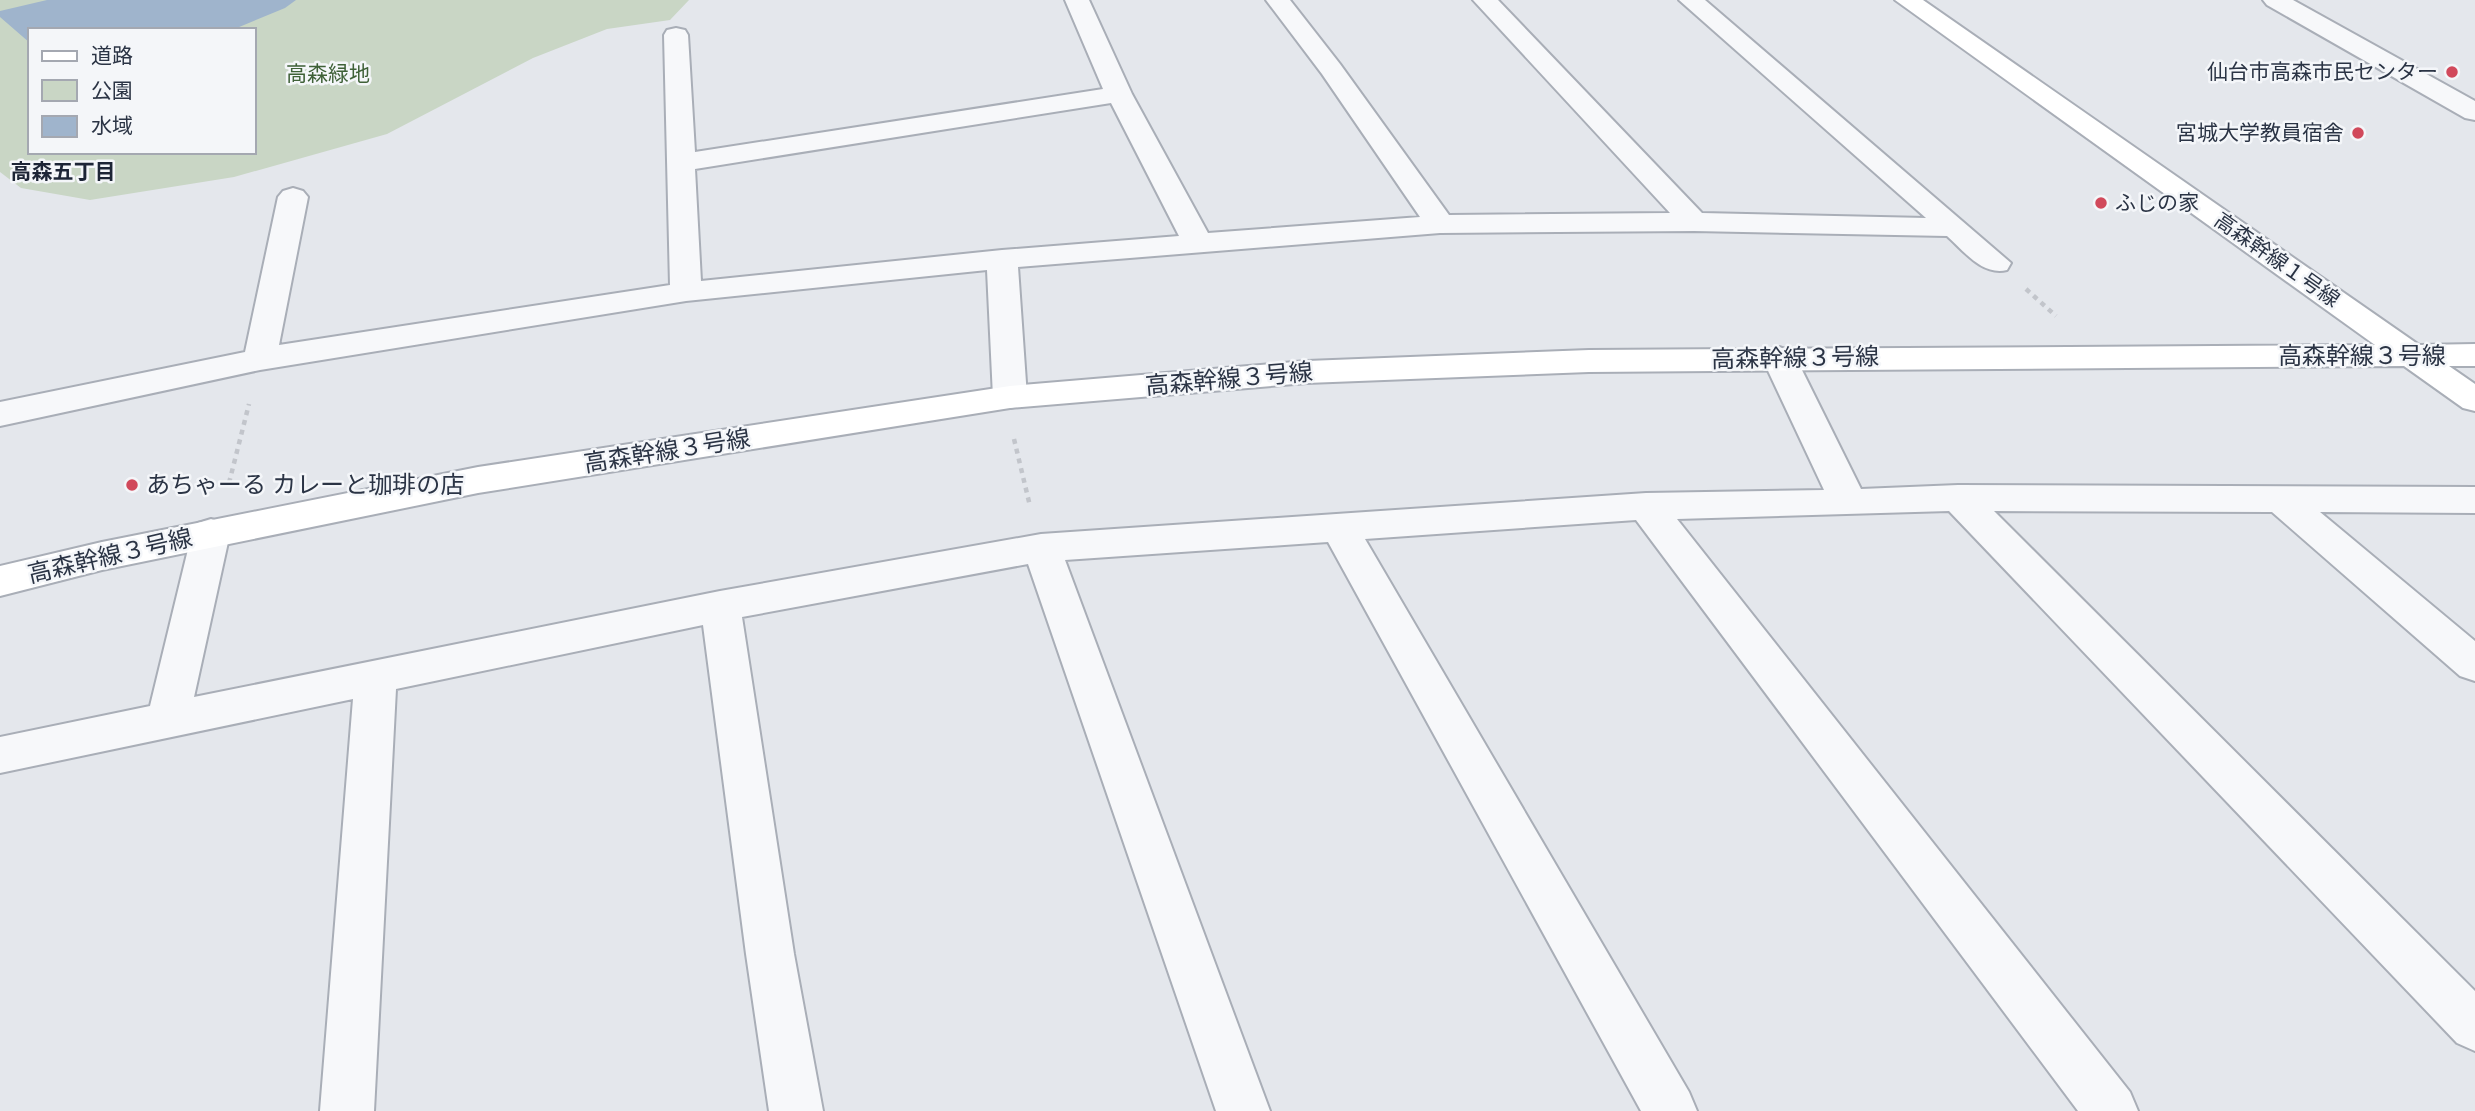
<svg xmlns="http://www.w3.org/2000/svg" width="2475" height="1111" viewBox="0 0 2475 1111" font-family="'Noto Sans','Noto Sans JP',sans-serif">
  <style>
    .green { fill: #c9d6c5; fill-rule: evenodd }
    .water { fill: #9fb4cc }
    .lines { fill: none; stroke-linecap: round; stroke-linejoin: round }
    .street-casing { stroke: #a9aeb7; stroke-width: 4 }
    .secondary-casing { stroke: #a9aeb7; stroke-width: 4 }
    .path { stroke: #c2c5cb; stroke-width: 4.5; stroke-dasharray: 5 5; stroke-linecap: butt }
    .street { fill: #f7f8fa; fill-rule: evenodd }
    .secondary { fill: #fff; fill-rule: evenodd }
    .poi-dot { fill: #d1495b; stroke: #f4f6f9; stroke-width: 2.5 }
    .labels { text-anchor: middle; stroke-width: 5; stroke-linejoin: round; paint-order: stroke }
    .far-poi-label { font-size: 21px; fill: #2b3445; stroke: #f4f6f9; text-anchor: end }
    .far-park-label { font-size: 21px; fill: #3f6138; stroke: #f4f6f9 }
    .far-neighbourhood-label { font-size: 21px; font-weight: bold; fill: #1d2536; stroke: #f4f6f9 }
    .far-street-label { font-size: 21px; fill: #2b3445; stroke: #f4f6f9 }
    .street-label { font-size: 24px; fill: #2b3445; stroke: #f4f6f9 }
    .poi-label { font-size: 24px; fill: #2b3445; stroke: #f4f6f9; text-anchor: start }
  </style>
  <rect width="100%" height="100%" fill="#e4e7ec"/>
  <path class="green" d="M 0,0 L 689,0 L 670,20 L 607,29 L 533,58 L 387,134 L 234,177 L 90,200 L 21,188 L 0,172 ZM 30,30 L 254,30 L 254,152 L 30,152 Z"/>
  <path class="water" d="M 47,0 L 296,0 L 285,8 L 232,30 L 30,30 L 30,43 L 0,17 L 0,11 Z"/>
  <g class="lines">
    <defs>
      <path id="street" d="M 1065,0 L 1089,0 L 1132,94 L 1208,233 L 1420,217 L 1322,74 L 1266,0 L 1290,0 L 1340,64 L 1449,215 L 1670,213 L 1473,0 L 1498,0 L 1702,213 L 1926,218 L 1679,0 L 1705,0 L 2011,263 L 2007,270 C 1982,276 1964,251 1947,236 L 1694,231 L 1440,233 L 1018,267 L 1027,397 L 1022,405 L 1010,408 L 998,405 L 993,397 L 987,270 L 686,301 L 260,370 L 0,426 L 0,402 L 245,352 L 278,197 L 283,191 L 293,188 L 303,191 L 308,197 L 279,345 L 670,285 L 664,35 L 667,30 L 676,28 L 685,30 L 688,35 L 695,152 L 1103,89 ZM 1111,103 L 1179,236 L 1002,250 L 701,281 L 695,169 Z
        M 2263,0 L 2293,0 L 2475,101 L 2475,120 L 2465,118 L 2267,5 Z
        M 1779,347 L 1791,351 L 1796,358 L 1861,489 L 1958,485 L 2475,487 L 2475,513 L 2320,512 L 2475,641 L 2475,681 L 2460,676 L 2272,512 L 1994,511 L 2475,991 L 2475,1051 L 2457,1043 L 1949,511 L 1677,519 L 2130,1092 L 2138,1111 L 2078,1111 L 1636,520 L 1365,539 L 1689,1092 L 1697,1111 L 1641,1111 L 1328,542 L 1065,560 L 1270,1111 L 1216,1111 L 1028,564 L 742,617 L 794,954 L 823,1111 L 769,1111 L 746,954 L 703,625 L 396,689 L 374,1111 L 320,1111 L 353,699 L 0,773 L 0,737 L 150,706 L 192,533 L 198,523 L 211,519 L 224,523 L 230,533 L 194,697 L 720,591 L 1041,534 L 1646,493 L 1824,490 L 1762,358 L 1767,351 Z"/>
      <path id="secondary" d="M 1895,0 L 1923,0 L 2419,345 L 2475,344 L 2475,366 L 2449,366 L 2475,384 L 2475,411 L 2463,408 L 2404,366 L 1589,372 L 1307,383 L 1010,408 L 478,493 L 102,570 L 0,596 L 0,566 L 102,542 L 478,467 L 1010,386 L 1307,361 L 1589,350 L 2375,345 Z"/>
    </defs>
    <use href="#street" class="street-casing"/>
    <use href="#secondary" class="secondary-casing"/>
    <path class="path" d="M 2026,289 L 2056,316
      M 1014,439 L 1030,506
      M 229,483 L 249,404"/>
    <use href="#street" class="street"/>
    <use href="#secondary" class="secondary"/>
  </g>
  <g class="poi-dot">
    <circle cx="2452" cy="72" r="7"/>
    <circle cx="2358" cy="133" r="7"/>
    <circle cx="2101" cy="203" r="7"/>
    <circle cx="132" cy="485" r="7"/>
  </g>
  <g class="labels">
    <g class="far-poi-label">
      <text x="2438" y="79">仙台市高森市民センター</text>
      <text x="2344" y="140">宮城大学教員宿舎</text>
      <text x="2115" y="210" text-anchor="start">ふじの家</text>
    </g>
    <g class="far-park-label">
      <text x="328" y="81">高森緑地</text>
    </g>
    <g class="far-neighbourhood-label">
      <text x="63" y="179">高森五丁目</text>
    </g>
    <g class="far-street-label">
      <text transform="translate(2277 260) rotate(35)" y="7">高森幹線１号線</text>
    </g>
    <g class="street-label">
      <text x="2362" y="364">高森幹線３号線</text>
      <text transform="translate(1795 358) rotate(-1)" y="8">高森幹線３号線</text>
      <text transform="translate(1229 379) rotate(-5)" y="8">高森幹線３号線</text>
      <text transform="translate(667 451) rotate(-9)" y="8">高森幹線３号線</text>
      <text transform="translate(110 556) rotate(-13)" y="8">高森幹線３号線</text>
    </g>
    <g class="poi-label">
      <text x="146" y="493">あちゃーる カレーと珈琲の店</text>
    </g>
  </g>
  <rect x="28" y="28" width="228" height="126" fill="#f4f6f9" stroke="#a4a8b1" stroke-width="2"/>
  <rect x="42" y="51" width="35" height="10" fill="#ffffff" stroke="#a4a8b1" stroke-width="2"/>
  <text x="91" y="63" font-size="21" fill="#2b3445">道路</text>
  <rect x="42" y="80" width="35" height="21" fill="#c9d6c5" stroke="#a4a8b1" stroke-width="2"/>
  <text x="91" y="98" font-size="21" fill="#2b3445">公園</text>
  <rect x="42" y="116" width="35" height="21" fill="#9fb4cc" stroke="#a4a8b1" stroke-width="2"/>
  <text x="91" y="133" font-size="21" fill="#2b3445">水域</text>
</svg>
